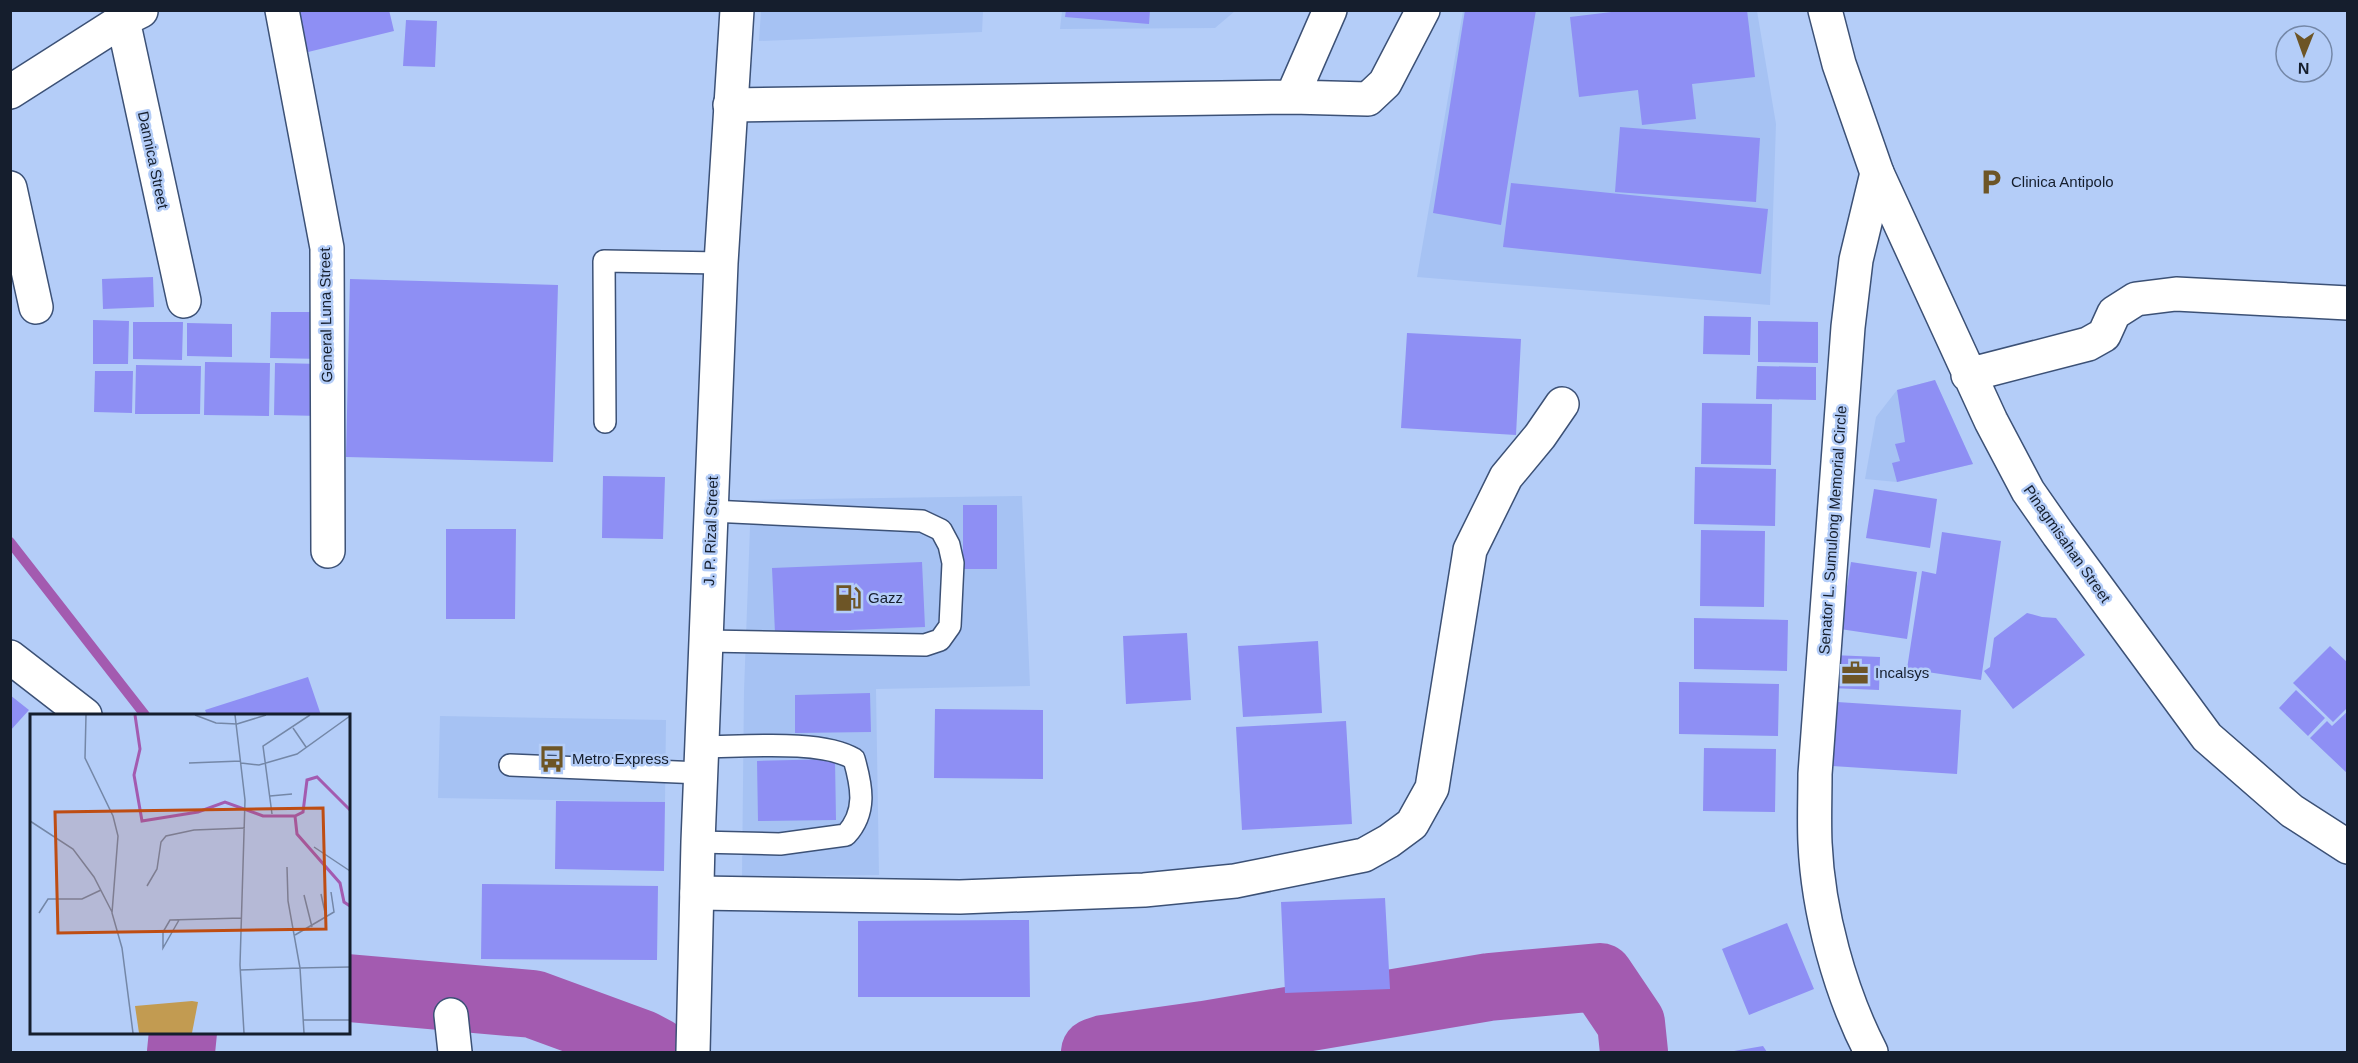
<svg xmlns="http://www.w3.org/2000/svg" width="2358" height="1063" viewBox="0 0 2358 1063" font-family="Helvetica,sans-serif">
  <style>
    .built { fill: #a6c2f3 }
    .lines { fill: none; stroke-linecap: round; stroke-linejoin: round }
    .stream { stroke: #a35bb0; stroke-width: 10 }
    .river { stroke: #a35bb0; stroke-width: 68 }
    .building { fill: #8e8ff4 }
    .service-casing { stroke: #3c5176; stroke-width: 24 }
    .minor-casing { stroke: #3c5176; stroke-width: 36 }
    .secondary-casing { stroke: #3c5176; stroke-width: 36 }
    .primary-casing { stroke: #3c5176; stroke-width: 36 }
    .service { stroke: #fff; stroke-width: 21 }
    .minor { stroke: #fff; stroke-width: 33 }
    .secondary { stroke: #fff; stroke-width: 33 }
    .primary { stroke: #fff; stroke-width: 33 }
    .labels { text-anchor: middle; stroke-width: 5; stroke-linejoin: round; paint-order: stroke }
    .street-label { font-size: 15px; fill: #151e2d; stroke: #b4cdf8 }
    .poi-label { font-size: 15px; fill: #151e2d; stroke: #b4cdf8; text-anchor: start }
    .inset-river { fill: none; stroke: #a35bb0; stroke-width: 3 }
    .inset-road { fill: none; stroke: #7487a7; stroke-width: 1.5 }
    .view { fill: #be4d13; fill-opacity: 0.15; stroke: #be4d13; stroke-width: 3 }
    .inset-edge { fill: none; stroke: #151e2d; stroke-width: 3 }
  </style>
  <rect width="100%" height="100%" fill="#b4cdf8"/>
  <path class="built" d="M 761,11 L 761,10 L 983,11 L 982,32 L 759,41 Z
    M 1062,11 L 1235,11 L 1215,28 L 1060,29 Z
    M 1463,11 L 1757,11 L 1776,124 L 1770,305 L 1417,277 Z
    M 1935,380 L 1973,464 L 1897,482 L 1865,479 L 1876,417 L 1897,390 Z
    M 1022,496 L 1030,686 L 876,689 L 879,875 L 742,877 L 744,691 L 751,500 Z
    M 440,716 L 666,720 L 665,802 L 438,798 Z"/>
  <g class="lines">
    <path class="stream" d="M 10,542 L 145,715"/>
    <path class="river" d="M 348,988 L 533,1004 L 642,1044 L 657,1052
      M 181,1052 L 183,1032
      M 1095,1052 L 1104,1049 L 1204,1035 L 1489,987 L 1600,977 L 1631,1023 L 1634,1052"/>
  </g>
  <path class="building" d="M 293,10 L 389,10 L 394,31 L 304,53 Z
    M 1066,10 L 1150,10 L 1149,24 L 1065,17 Z
    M 1465,10 L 1536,10 L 1501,225 L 1433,213 Z
    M 1628,10 L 1747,10 L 1755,77 L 1692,84 L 1696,119 L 1642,125 L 1638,90 L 1579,97 L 1570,17 Z
    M 406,20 L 437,21 L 435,67 L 403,66 Z
    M 1620,127 L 1760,138 L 1756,202 L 1615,192 Z
    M 1511,183 L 1768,209 L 1761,274 L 1503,247 Z
    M 153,277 L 154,307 L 103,309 L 102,279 Z
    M 350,279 L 558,285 L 553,462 L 346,457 Z
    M 271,312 L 324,312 L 324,359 L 270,358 Z
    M 1704,316 L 1751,317 L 1750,355 L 1703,354 Z
    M 93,320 L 129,321 L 128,364 L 93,364 Z
    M 1758,321 L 1818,322 L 1818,363 L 1758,362 Z
    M 133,322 L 183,322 L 182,360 L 133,359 Z
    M 187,323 L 232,324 L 232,357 L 187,356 Z
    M 1407,333 L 1521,339 L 1516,435 L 1401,428 Z
    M 205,362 L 270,363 L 269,416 L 204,415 Z
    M 275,363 L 322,364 L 321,416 L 274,415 Z
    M 136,365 L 201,366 L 200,414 L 135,414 Z
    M 1757,366 L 1816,367 L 1816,400 L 1756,399 Z
    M 95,371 L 133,371 L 132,413 L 94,412 Z
    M 1935,380 L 1973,464 L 1897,482 L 1892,463 L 1900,461 L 1895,444 L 1905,442 L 1897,390 Z
    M 1702,403 L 1772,404 L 1771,465 L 1701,464 Z
    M 1695,467 L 1776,469 L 1775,526 L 1694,524 Z
    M 603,476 L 665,477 L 663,539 L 602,538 Z
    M 1874,489 L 1937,499 L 1930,548 L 1866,538 Z
    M 963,505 L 997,505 L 997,569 L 963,569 Z
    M 446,529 L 516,529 L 515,619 L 446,619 Z
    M 1701,530 L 1765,531 L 1764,607 L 1700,606 Z
    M 1942,532 L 2001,541 L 1981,680 L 1907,669 L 1922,571 L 1936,574 Z
    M 922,562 L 925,627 L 775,633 L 772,568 Z
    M 1851,562 L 1917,572 L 1907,639 L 1840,629 Z
    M 2027,613 L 2042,617 L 2056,618 L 2085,655 L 2013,709 L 1984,671 L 1990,667 L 1994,638 Z
    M 1694,618 L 1788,620 L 1787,671 L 1694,669 Z
    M 1187,633 L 1191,700 L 1126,704 L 1123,636 Z
    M 1318,641 L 1322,713 L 1243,717 L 1238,646 Z
    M 2330,646 L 2348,663 L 2348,707 L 2333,722 L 2293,683 Z
    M 1832,655 L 1880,657 L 1879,690 L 1831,688 Z
    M 308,677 L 321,715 L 207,715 L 205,710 Z
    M 1679,682 L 1779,684 L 1778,736 L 1679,734 Z
    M 2296,690 L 2325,718 L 2308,736 L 2279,708 Z
    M 870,693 L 871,732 L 795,733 L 795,695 Z
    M 10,695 L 29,710 L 10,731 Z
    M 1837,702 L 1961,710 L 1957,774 L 1832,766 Z
    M 935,709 L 1043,710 L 1043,779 L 934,778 Z
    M 2348,711 L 2348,774 L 2310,738 L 2327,721 L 2332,726 Z
    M 1346,721 L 1352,824 L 1242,830 L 1236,727 Z
    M 1704,748 L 1776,749 L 1775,812 L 1703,811 Z
    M 835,759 L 836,820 L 758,821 L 757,761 Z
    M 556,801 L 665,802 L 664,871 L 555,869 Z
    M 482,884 L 658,886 L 657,960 L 481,959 Z
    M 1385,898 L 1390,989 L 1285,993 L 1281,902 Z
    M 1029,920 L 1030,997 L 858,997 L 858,921 Z
    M 1787,923 L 1814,989 L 1749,1015 L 1722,949 Z
    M 1763,1046 L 1767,1052 L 1735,1052 L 1734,1051 Z"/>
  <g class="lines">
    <defs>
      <path id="service" d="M 605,422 L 604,261 L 721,263
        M 706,641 L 925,645 L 940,640 L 950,626 L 953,563 L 949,545 L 941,530 L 922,521 L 711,511
        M 510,765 L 701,773
        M 698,842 L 780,844 L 846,835 C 867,812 862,787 854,759 C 822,739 741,747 702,747"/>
      <path id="minor" d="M 282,10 L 327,248 L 328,551
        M 123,20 L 184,301
        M 10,92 L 123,20 L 141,11
        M 1292,97 L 1330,10
        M 730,105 L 1292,97 L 1368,99 L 1385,83 L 1423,10
        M 1877,173 L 1991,421 L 2028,491 L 2058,534 L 2207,737 L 2292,811 L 2348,847
        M 10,188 L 36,307
        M 1968,375 L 2088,344 L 2104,335 L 2114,313 L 2136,299 L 2176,294 L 2348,303
        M 10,657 L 85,715
        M 697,893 L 960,897 L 1144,890 L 1235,881 L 1364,855 L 1389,841 L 1412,824 L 1432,788 L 1470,550 L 1506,477 L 1540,436 L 1562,404
        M 451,1015 L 455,1052"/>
      <path id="secondary" d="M 693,1052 L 698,842 L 721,263 L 737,10"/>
      <path id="primary" d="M 1825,10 L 1839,64 L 1877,173 L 1856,260 L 1848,327 L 1815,774 C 1815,797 1814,820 1815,843 C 1818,912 1840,992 1871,1052"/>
    </defs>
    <use href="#service" class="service-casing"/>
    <use href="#minor" class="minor-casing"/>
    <use href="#secondary" class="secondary-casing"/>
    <use href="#primary" class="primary-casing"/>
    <use href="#service" class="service"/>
    <use href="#minor" class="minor"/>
    <use href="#secondary" class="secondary"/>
    <use href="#primary" class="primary"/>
  </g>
  <defs>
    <symbol id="parking-bare" viewBox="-9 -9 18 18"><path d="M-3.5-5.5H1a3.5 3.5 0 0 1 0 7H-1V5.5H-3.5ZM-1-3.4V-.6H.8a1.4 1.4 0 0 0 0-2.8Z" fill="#6d5526" stroke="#b4cdf8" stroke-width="2.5" paint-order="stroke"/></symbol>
    <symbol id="fuel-bare" viewBox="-9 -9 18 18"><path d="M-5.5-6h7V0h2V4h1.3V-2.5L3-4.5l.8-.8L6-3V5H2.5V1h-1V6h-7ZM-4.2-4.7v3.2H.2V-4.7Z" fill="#6d5526" stroke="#b4cdf8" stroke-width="2.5" paint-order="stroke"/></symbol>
    <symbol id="office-bare" viewBox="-9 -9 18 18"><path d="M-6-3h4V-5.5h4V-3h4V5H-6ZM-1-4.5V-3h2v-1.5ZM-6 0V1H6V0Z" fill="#6d5526" stroke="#b4cdf8" stroke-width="2.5" paint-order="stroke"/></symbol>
    <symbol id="bus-bare" viewBox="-9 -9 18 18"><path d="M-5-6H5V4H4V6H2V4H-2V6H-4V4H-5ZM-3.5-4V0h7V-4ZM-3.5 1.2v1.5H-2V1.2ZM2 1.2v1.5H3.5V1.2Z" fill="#6d5526" stroke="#b4cdf8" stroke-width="2.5" paint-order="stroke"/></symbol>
  </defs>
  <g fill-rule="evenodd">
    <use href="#parking-bare" x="1972" y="163" width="38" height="38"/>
    <use href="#fuel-bare" x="829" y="579" width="38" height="38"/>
    <use href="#office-bare" x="1836" y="654" width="38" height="38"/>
    <use href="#bus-bare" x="533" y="740" width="38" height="38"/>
  </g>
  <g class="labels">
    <g class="street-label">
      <text transform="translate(153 160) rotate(78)" y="5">Dannica Street</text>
      <text transform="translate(326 315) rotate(-91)" y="5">General Luna Street</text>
      <text transform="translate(1833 530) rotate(-86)" y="5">Senator L. Sumulong Memorial Circle</text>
      <text transform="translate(711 531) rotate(-88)" y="5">J. P. Rizal Street</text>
      <text transform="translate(2067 544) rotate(55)" y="5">Pinagmisahan Street</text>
    </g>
    <g class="poi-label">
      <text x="2011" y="187">Clinica Antipolo</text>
      <text x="868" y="603">Gazz</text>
      <text x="1875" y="678">Incalsys</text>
      <text x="572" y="764">Metro Express</text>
    </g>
  </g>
  <g transform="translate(30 714)">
    <rect width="320" height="320" fill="#b4cdf8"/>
    <path d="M 162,287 L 168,288 L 162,319 L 109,319 L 105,292 Z" fill="#c29b51"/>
    <path class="inset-river" d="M 105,1 L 110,35 L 104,61 L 112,107 L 168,98 L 195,88 L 233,102 L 265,102 L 273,98 L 277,66 L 287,63 L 320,96M 265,102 L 267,120 L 310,169 L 314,188 L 320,192"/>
    <path class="inset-road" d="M 56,1 L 55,44 L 83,102 L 88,122 L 82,199 L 92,234 L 103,319M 165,1 L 186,9 L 207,10 L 236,1M 205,1 L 215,86 L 210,251 L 214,319M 263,14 L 276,33M 159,49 L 211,47M 211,49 L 229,51 L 267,40 L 320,2M 240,82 L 262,80M 242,100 L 233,32 L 280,1M 0,107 L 43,135 L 64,163 L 82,198M 284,133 L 320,157M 257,153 L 258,187 L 270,254 L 320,253M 117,172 L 127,155 L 131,128 L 136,122 L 164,116 L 215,114M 291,180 L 296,203M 274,181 L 282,213M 9,199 L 18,185 L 52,185 L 71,176M 149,206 L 133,234 L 133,218 L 140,206 L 212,204M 265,221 L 304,198 L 301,178M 210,256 L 270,254 L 274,319M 273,306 L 320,306"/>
    <path class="view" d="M 293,94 L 296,215 L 28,219 L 25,98 Z"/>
    <rect width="320" height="320" class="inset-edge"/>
  </g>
  <rect width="2358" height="1063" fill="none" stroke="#151e2d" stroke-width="24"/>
  <g transform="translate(2304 54) rotate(181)"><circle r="28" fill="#b4cdf8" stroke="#7487a7" stroke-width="1.5"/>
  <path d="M0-4.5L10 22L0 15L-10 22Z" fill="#6d5526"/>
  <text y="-9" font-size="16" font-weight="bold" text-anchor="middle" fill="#151e2d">N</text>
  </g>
</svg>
